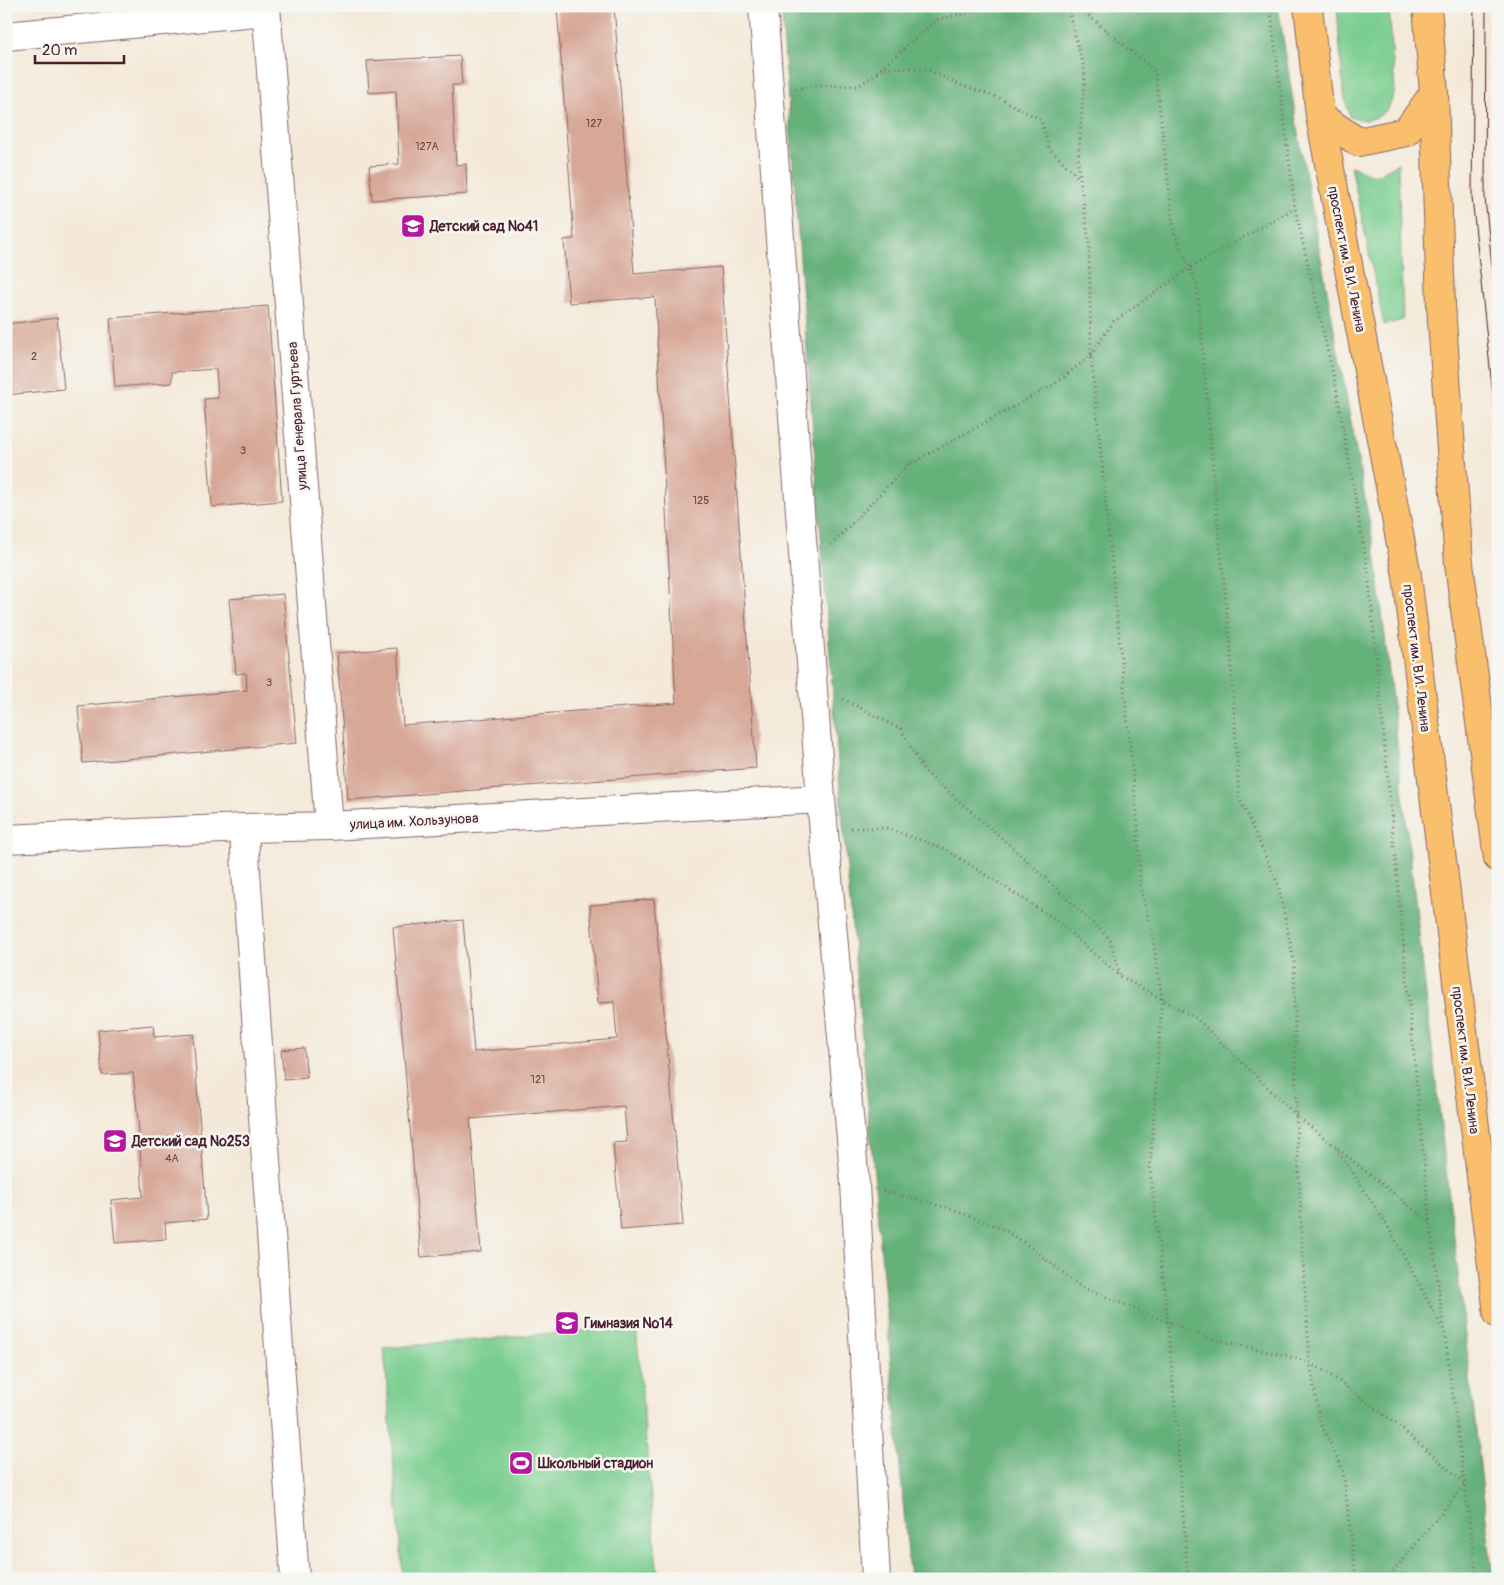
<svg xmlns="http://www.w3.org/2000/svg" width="1504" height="1585" viewBox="0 0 1504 1585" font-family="Pangolin,sans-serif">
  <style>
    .green { fill: #7cce90; stroke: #63765e }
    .forest { fill: #65b17a; stroke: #586852 }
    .building { fill: #d7a797 }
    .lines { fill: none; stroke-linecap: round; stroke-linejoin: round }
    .street-casing { stroke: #866668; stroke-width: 30 }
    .primary-casing { stroke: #866668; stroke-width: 30 }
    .path { stroke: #866668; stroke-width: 3; stroke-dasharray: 1 4; stroke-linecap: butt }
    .street { stroke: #fff; stroke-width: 28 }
    .primary { stroke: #f9bf6d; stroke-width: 28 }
    .tram { stroke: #4a1f2b; stroke-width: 1 }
    .labels { text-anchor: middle; stroke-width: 5; stroke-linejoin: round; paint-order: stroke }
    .number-label { font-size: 11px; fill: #6d4146 }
    .poi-label { font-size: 14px; font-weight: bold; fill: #4a1f2b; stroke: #f6f6f2; text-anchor: start }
    .street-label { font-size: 14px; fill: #4a1f2b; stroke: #f6f6f2 }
  </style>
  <rect width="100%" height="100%" fill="#f6f6f2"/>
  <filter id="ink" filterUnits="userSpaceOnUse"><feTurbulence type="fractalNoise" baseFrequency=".02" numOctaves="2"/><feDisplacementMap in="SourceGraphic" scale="10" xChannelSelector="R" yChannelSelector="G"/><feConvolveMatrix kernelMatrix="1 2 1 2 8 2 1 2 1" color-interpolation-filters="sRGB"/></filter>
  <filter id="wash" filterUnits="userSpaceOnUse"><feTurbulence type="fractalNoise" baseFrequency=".0096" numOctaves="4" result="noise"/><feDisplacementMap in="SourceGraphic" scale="20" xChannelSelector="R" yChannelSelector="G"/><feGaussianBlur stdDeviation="1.12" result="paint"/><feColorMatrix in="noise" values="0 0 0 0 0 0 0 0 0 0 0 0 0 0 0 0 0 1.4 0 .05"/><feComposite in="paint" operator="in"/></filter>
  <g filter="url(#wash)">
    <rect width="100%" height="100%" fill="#f4e9d8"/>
    <path class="green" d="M 1337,6 L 1389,6 L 1395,92 L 1388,109 L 1376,118 L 1364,120 L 1350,117 L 1343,91 Z
      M 1398,163 L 1403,320 L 1384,325 L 1351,166 L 1375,176 Z
      M 636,1326 L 658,1579 L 403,1579 L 384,1348 Z"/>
    <path class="forest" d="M 781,6 L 1278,6 L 1298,132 L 1376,559 L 1493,1579 L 910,1579 L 841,802 Z"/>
    <g id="blocks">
      <path class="building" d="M 557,6 L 614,6 L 634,274 L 721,267 L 756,768 L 348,800 L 337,653 L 397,648 L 403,725 L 676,703 L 655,297 L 569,303 L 564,240 L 574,239 Z
        M 460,56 L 462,85 L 452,85 L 456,165 L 466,164 L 467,194 L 372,200 L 369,166 L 399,164 L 396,91 L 369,93 L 367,61 Z
        M 268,306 L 282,501 L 212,507 L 204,399 L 218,398 L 216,369 L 172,372 L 172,383 L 115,387 L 110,318 Z
        M 57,318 L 64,389 L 6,395 L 6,324 Z
        M 283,594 L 297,743 L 83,763 L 78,706 L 247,690 L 246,673 L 236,674 L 229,599 Z
        M 654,899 L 683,1225 L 621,1230 L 613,1143 L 627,1142 L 624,1106 L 470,1119 L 481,1252 L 421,1257 L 393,927 L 463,920 L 474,1052 L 617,1039 L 614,1002 L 598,1003 L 590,905 Z
        M 153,1025 L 154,1037 L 193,1034 L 207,1219 L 165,1223 L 166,1239 L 115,1243 L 111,1200 L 143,1197 L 138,1119 L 133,1073 L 102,1075 L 98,1030 Z
        M 304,1048 L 307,1078 L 284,1080 L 281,1050 Z"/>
    </g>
  </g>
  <g filter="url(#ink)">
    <use href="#blocks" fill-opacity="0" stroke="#866668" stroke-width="1"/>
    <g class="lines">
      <defs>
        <path id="street" d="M 266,6 L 329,826
          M 763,6 L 821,799 L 855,1184 L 876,1579
          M 6,36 L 266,11
          M 244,828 L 246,872 L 295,1579
          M 6,839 L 244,828 L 329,826 L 821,799"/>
        <path id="primary" d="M 1308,6 L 1320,116 L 1407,576 L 1498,1314
          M 1427,6 L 1434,93 L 1441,306 L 1459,564 L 1498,858
          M 1320,116 L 1358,142 L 1406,132 L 1434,93"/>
      </defs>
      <use href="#street" class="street-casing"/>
      <use href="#primary" class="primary-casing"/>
      <path class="path" d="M 1067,6 L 1085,72 L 1078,162 L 1089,244 L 1091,355 L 1138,827 L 1140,885 L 1152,933 L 1162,998 L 1150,1170 L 1168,1322 L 1188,1579
        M 1077,6 L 1155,71 L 1174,232 L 1197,285 L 1216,506 L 1230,640 L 1239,797 L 1278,884 L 1294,962 L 1296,1115 L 1303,1263 L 1310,1363 L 1320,1422 L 1343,1470 L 1356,1579
        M 1270,6 L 1295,208 L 1336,387 L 1368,571 L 1430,1223 L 1477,1579
        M 877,72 L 938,19 L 1005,6
        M 796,89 L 818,85 L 858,86 L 887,67 L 927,69 L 958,84 L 999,98 L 1041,120 L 1049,148 L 1079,178
        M 831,545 L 908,465 L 1055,384 L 1091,355 L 1113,322 L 1190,268 L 1295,208
        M 843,699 L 901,729 L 924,771 L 1014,849 L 1110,939 L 1120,975
        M 851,828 L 886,828 L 945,849 L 1053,918 L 1120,976 L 1197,1019 L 1296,1115 L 1429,1222
        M 1336,1148 L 1387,1225 L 1443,1329
        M 883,1191 L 949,1208 L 1003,1229 L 1029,1246 L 1081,1287 L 1208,1338 L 1300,1359 L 1325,1371 L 1396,1424 L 1465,1483
        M 1387,1579 L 1465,1484"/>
      <use href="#street" class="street"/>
      <use href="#primary" class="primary"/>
      <path class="tram" d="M 1474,6 L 1472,197 L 1498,444
        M 1486,6 L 1485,199 L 1498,322"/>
    </g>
  </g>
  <defs>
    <symbol id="school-square" viewBox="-11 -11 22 22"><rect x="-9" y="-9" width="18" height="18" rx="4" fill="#b5179e" stroke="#f6f6f2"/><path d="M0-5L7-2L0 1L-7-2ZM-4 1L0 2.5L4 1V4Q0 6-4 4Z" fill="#fff"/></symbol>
    <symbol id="stadium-square" viewBox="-11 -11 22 22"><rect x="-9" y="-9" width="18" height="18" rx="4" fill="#b5179e" stroke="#f6f6f2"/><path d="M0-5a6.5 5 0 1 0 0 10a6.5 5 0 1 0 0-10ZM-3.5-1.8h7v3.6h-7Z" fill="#fff"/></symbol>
  </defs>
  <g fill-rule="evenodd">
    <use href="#school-square" x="399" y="212" width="28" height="28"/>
    <use href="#school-square" x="101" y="1127" width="28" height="28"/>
    <use href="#school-square" x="553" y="1309" width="28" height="28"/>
    <use href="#stadium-square" x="507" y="1449" width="28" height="28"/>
  </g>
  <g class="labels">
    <g class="number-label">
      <text x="594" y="127">127</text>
      <text x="427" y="150">127А</text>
      <text x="34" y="360">2</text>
      <text x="243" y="454">3</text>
      <text x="701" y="504">125</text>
      <text x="269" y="686">3</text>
      <text x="538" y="1083">121</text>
      <text x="172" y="1162">4А</text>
    </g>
    <g class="poi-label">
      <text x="430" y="231">Детский сад №41</text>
      <text x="132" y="1146">Детский сад №253</text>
      <text x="584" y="1328">Гимназия №14</text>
      <text x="538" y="1468">Школьный стадион</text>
    </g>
    <g class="street-label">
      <text transform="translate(1347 259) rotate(79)" y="5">проспект им. В.И. Ленина</text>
      <text transform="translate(297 416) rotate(-94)" y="5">улица Генерала Гуртьева</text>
      <text transform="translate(1417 658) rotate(83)" y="5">проспект им. В.И. Ленина</text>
      <text transform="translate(414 821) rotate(-3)" y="5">улица им. Хользунова</text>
      <text transform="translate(1466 1060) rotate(83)" y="5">проспект им. В.И. Ленина</text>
    </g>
  </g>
  <rect width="1504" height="1585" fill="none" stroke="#f6f6f2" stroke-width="25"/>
  <path d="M35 55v8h89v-8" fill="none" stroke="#4a1f2b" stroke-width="2.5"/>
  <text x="42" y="55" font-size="15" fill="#4a1f2b" stroke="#f6f6f2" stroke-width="4" paint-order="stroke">20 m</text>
</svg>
